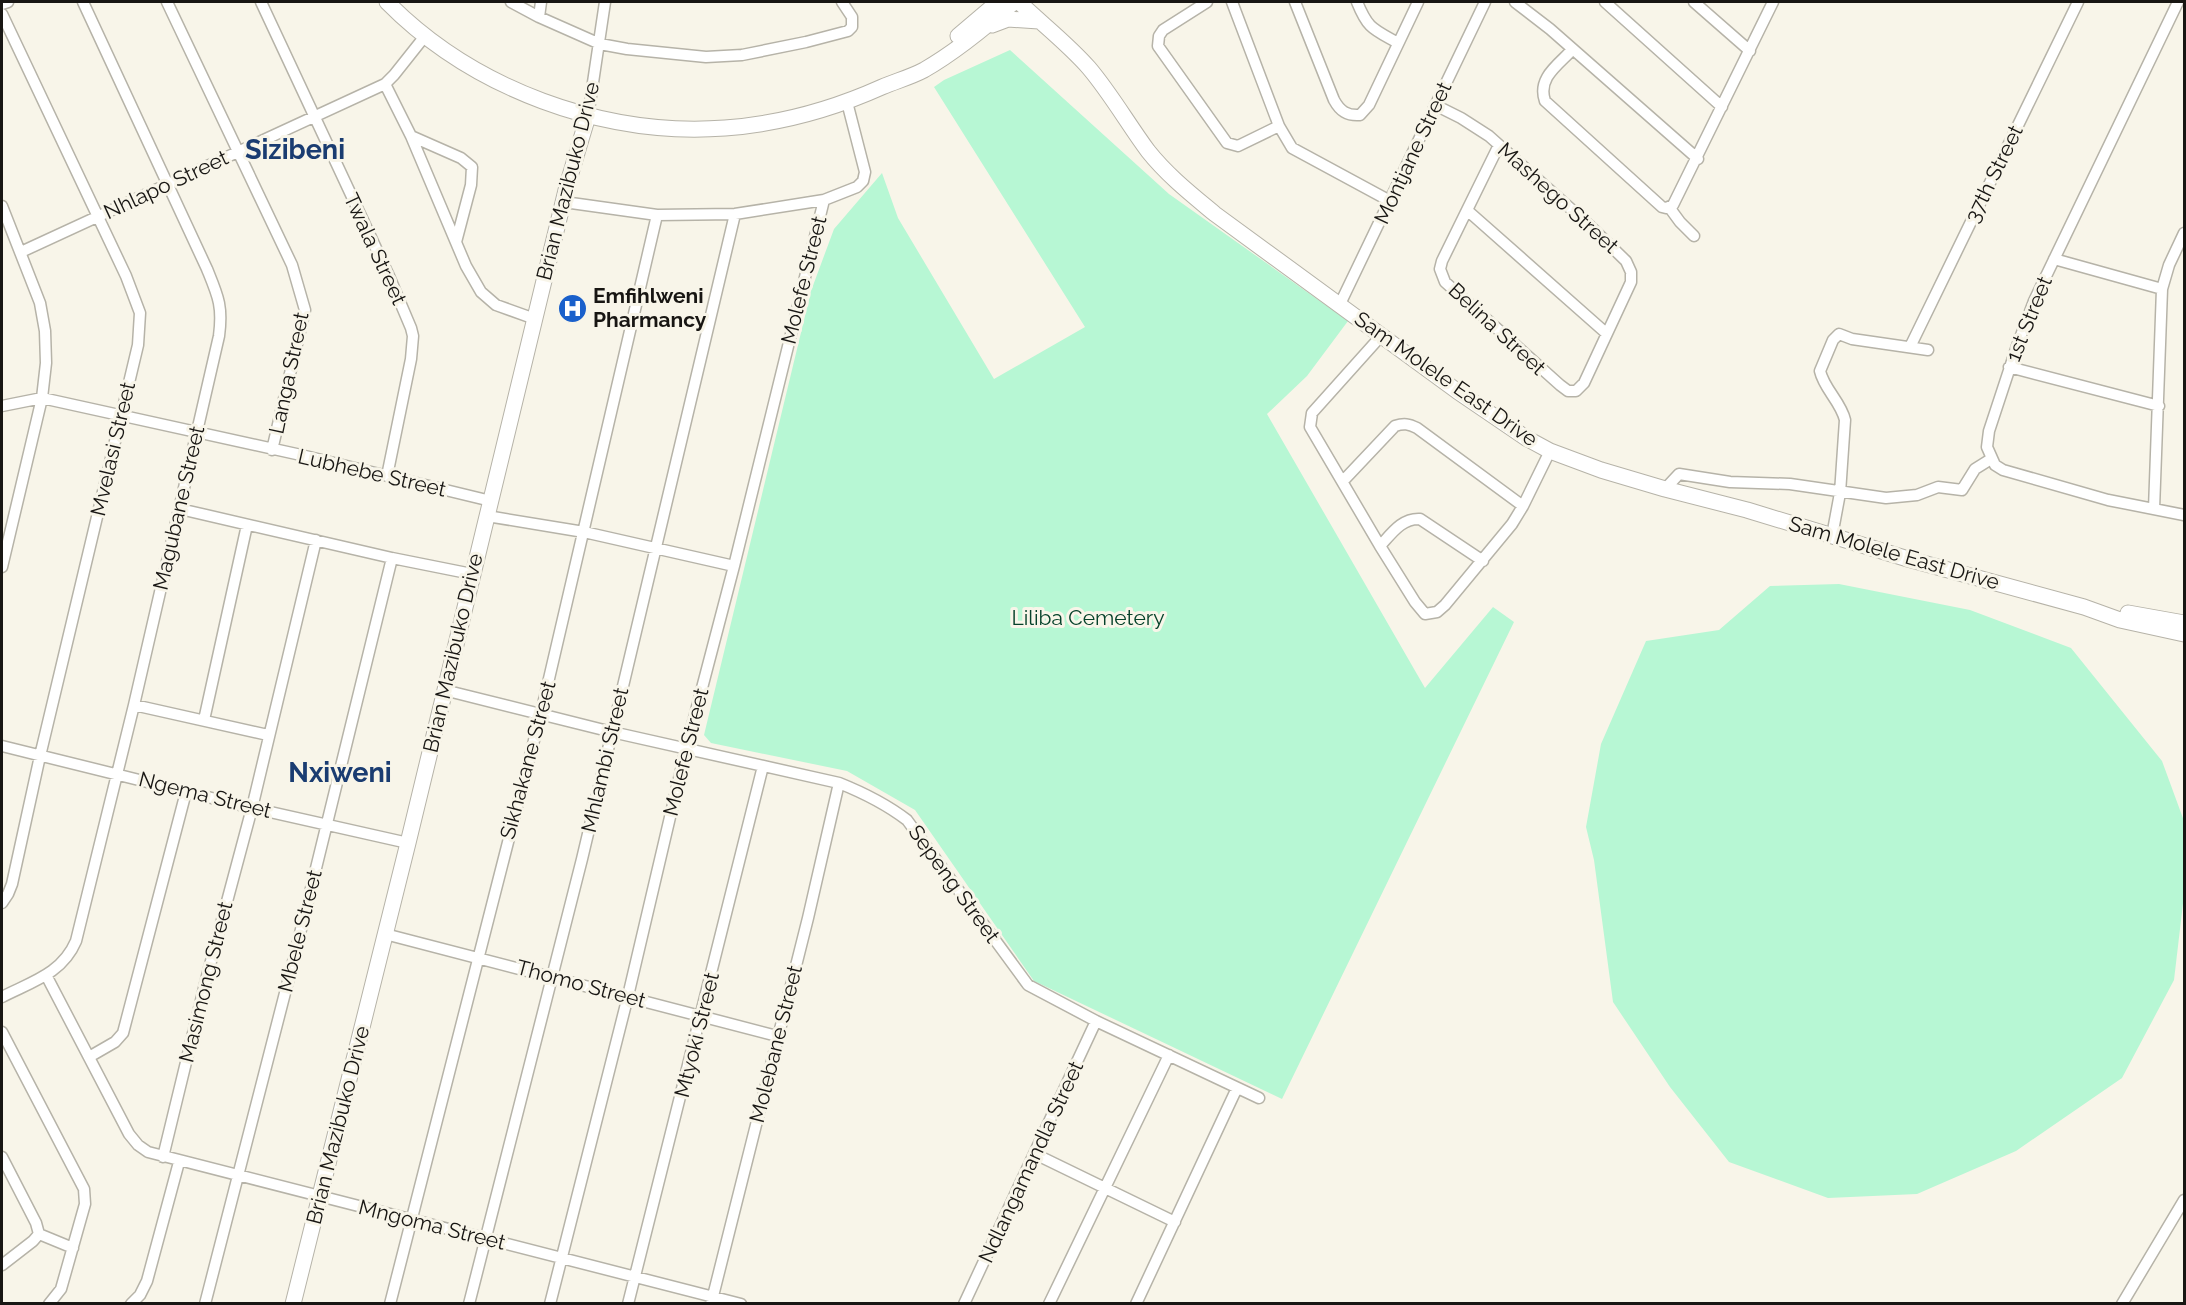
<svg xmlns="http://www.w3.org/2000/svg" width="2186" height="1305" viewBox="0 0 2186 1305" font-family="Raleway,sans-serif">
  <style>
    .green { fill: #b7f7d4 }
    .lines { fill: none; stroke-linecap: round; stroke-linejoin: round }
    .street-casing { stroke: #b6b3a8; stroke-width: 13 }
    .secondary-casing { stroke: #b6b3a8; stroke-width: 17 }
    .street { stroke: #fff; stroke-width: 10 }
    .secondary { stroke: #fff; stroke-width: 15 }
    .labels { text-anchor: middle; stroke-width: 6; stroke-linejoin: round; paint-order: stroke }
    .street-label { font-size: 21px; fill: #181613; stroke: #f8f5e9 }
    .poi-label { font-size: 21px; font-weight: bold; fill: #181613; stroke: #f8f5e9; text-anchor: start }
    .park-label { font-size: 21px; fill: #05422a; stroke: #f8f5e9 }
    .district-label { font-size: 27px; font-weight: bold; fill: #1a3c71; stroke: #f8f5e9 }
  </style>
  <rect width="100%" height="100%" fill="#f8f5e9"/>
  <path class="green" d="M 1010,50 L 1169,194 L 1348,321 L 1307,376 L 1267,414 L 1425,688 L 1493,607 L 1514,622 L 1282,1099 L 1034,981 L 915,810 L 847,771 L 711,743 L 704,735 L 811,291 L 834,229 L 882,173 L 898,218 L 994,379 L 1085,327 L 934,87 L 944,80 Z
    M 1839,584 L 1970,610 L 2071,648 L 2162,761 L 2184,821 L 2184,895 L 2174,980 L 2122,1078 L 2016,1151 L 1917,1194 L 1828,1198 L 1729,1162 L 1670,1087 L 1613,1002 L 1594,860 L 1586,827 L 1601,744 L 1646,641 L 1719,630 L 1770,586 Z"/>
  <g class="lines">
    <defs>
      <path id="street" d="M 167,2 L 292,265 L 305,310 L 272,450
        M 261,2 L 389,276 L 411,328 L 413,336 L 411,359 L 387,476
        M 511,2 L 539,17 L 600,44 L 627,49 L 706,57 L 742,55 L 806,42 L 848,31 L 852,27 L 852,17 L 842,2
        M 1207,2 L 1163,30 L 1159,36 L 1158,46 L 1227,143 L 1238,146 L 1279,126
        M 1232,2 L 1279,126 L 1292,148 L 1390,201
        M 1295,2 L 1334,100 C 1340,111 1347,116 1360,115 L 1369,105 L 1418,2
        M 1357,2 C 1368,29 1373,29 1398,43
        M 1515,2 L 1550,29 L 1698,159
        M 1605,2 L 1722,107
        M 1694,2 L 1750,51
        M 2178,2 L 2034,301 L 2017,346 L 1989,431 L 1987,447 L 1995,465 L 2003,470 L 2108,500 L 2184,515
        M 2,4 L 8,2
        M 2,14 L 126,276 L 140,313 L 138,345 L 40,756 L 12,884 L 8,894 L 2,903
        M 539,17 L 541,2
        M 1572,50 C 1558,65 1537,78 1545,101 L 1662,207 L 1666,208 L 1673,205 L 1773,2
        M 385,84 L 411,136 L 466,266 L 481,292 L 496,305 L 535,319
        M 1435,105 L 1461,118 L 1489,136 L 1589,225 L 1626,261 L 1631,272 L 1631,282 L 1584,383 L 1576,391 L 1568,391 L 1560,385 L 1445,282 L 1440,269 L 1442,261 L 1499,145
        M 588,116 L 605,2
        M 411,136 L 461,158 L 472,167 L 471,185 L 456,242
        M 564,202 L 657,215 L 735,214 L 824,200 L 857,187 L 863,181 L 865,172 L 847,102
        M 2,206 L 40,303 L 45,331 L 46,363 L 42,398 L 2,567
        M 1669,207 L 1680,222 L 1694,236
        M 1468,211 L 1606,333
        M 21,252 L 385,84 L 394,75 L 425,36
        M 2054,259 L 2162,289
        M 1340,304 L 1485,2
        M 1381,336 L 1312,413 L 1310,427 L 1380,546 L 1415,602 L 1425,614 L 1437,612 L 1445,605 L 1512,524 L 1523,506 L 1550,451
        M 1910,347 L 2078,2
        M 2009,367 L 2159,406
        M 2,406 L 42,398 L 301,455 L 491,501
        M 1343,481 L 1395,426 C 1404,423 1409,424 1417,428 L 1523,506
        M 1665,489 L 1679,474 L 1730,482 L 1790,484 L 1886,498 L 1917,495 L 1938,487 L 1962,490 L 1975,469 L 1991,459
        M 180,509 L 392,558 L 472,574
        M 2154,509 L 2162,289 L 2169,265 L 2184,233
        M 487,516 L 584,532 L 734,566
        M 1832,536 L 1840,493 L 1845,420 C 1841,402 1824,389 1820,371 L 1833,340 L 1839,334 L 1852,339 L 1928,350
        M 1380,546 C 1392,533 1402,518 1420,519 L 1483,561
        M 444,690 L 612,732 L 839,783 C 864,793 886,804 907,820 L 1028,985 L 1096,1021 L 1259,1098
        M 134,705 L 268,735
        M 204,720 L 247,525
        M 2,746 L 252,808 L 408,843
        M 385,934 L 777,1036
        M 46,975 L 129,1134 L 138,1145 L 148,1152 L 741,1304
        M 2,997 C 31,982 62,974 76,941 L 134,705 L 219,336 C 223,306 218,296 207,269 L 83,2
        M 2,1032 L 84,1189 L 85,1204 L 61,1289 L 49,1304
        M 89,1057 L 115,1042 L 123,1033 L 186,792
        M 1035,1154 L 1175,1222
        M 2,1157 L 36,1223 L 39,1234 L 33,1241 L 2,1265
        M 163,1157 L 206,980 L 252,808 L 316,540
        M 39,1234 L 73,1248
        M 131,1304 L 140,1295 L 147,1281 L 179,1162
        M 205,1304 L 294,958 L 392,558
        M 390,1304 L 541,713 L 657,215
        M 469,1304 L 582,859 L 735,214
        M 550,1304 L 628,996 L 686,749 L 734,566 L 824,200
        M 628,1304 L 763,766
        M 711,1304 L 808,918 L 839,783
        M 964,1304 L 1096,1021
        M 1049,1304 L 1169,1055
        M 1136,1304 L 1237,1088
        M 2122,1304 L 2184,1200"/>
      <path id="secondary" d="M 387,2 C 473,89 603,137 725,128 C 779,124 833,109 882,87 C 896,81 911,77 924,70 C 957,51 986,27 1014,2
        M 1019,2 C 1042,24 1068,44 1089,68 C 1111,94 1128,124 1148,151 C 1167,175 1191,194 1215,214 L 1457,391 L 1526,438 L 1550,451 L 1601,470 L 1665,489 L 1747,510 L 1908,559 L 2084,607 L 2120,620 L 2184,634
        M 992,25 L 1008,19 L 1039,21
        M 958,36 L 998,2
        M 2128,613 L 2184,623
        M 293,1304 L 408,843 L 542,289 L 567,186 L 588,116"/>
    </defs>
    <use href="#street" class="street-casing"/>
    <use href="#secondary" class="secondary-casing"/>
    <use href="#street" class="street"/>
    <use href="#secondary" class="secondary"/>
  </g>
  <defs>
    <symbol id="hospital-disc" viewBox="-11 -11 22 22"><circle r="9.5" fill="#1a60cb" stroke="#f8f5e9"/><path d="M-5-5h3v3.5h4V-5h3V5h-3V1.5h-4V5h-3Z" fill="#fff"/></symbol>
  </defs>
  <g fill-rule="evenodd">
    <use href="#hospital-disc" x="556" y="292" width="33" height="33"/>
  </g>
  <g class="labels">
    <g class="street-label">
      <text transform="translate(1413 153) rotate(-65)" y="7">Montjane Street</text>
      <text transform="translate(1994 174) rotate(-64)" y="7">37th Street</text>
      <text transform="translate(568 181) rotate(-76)" y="7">Brian Mazibuko Drive</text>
      <text transform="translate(166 185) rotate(-25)" y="7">Nhlapo Street</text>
      <text transform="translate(1558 198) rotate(42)" y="7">Mashego Street</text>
      <text transform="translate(375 249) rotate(65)" y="7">Twala Street</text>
      <text transform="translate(804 280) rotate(-76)" y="7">Molefe Street</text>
      <text transform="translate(2029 319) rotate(-68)" y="7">1st Street</text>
      <text transform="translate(1497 329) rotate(43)" y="7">Belina Street</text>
      <text transform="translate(289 373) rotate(-78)" y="7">Langa Street</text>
      <text transform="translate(1446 379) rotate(35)" y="7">Sam Molele East Drive</text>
      <text transform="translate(113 449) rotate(-77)" y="7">Mvelasi Street</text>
      <text transform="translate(372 473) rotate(13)" y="7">Lubhebe Street</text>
      <text transform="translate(179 508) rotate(-77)" y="7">Magubane Street</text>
      <text transform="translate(1894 553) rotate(16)" y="7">Sam Molele East Drive</text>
      <text transform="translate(453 653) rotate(-77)" y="7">Brian Mazibuko Drive</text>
      <text transform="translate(686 752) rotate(-76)" y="7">Molefe Street</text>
      <text transform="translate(528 760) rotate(-75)" y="7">Sikhakane Street</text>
      <text transform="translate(605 760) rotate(-77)" y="7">Mhlambi Street</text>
      <text transform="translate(205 795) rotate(14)" y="7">Ngema Street</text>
      <text transform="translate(954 884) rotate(54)" y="7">Sepeng Street</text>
      <text transform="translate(300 931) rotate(-76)" y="7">Mbele Street</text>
      <text transform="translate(206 982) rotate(-76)" y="7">Masimong Street</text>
      <text transform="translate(581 984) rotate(15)" y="7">Thomo Street</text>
      <text transform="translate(697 1035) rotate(-76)" y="7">Mtyoki Street</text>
      <text transform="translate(776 1044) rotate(-76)" y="7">Molebane Street</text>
      <text transform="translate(338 1125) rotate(-76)" y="7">Brian Mazibuko Drive</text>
      <text transform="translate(1031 1162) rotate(-65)" y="7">Ndlangamandla Street</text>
      <text transform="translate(432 1225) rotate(14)" y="7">Mngoma Street</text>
    </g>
    <g class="poi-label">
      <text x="593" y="303">Emfihlweni<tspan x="593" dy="24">Pharmancy</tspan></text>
    </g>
    <g class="park-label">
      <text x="1088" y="625">Liliba Cemetery</text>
    </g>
    <g class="district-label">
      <text x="295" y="159">Sizibeni</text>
      <text x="340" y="782">Nxiweni</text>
    </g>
  </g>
  <rect width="2186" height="1305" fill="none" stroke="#181613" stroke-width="6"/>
</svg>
